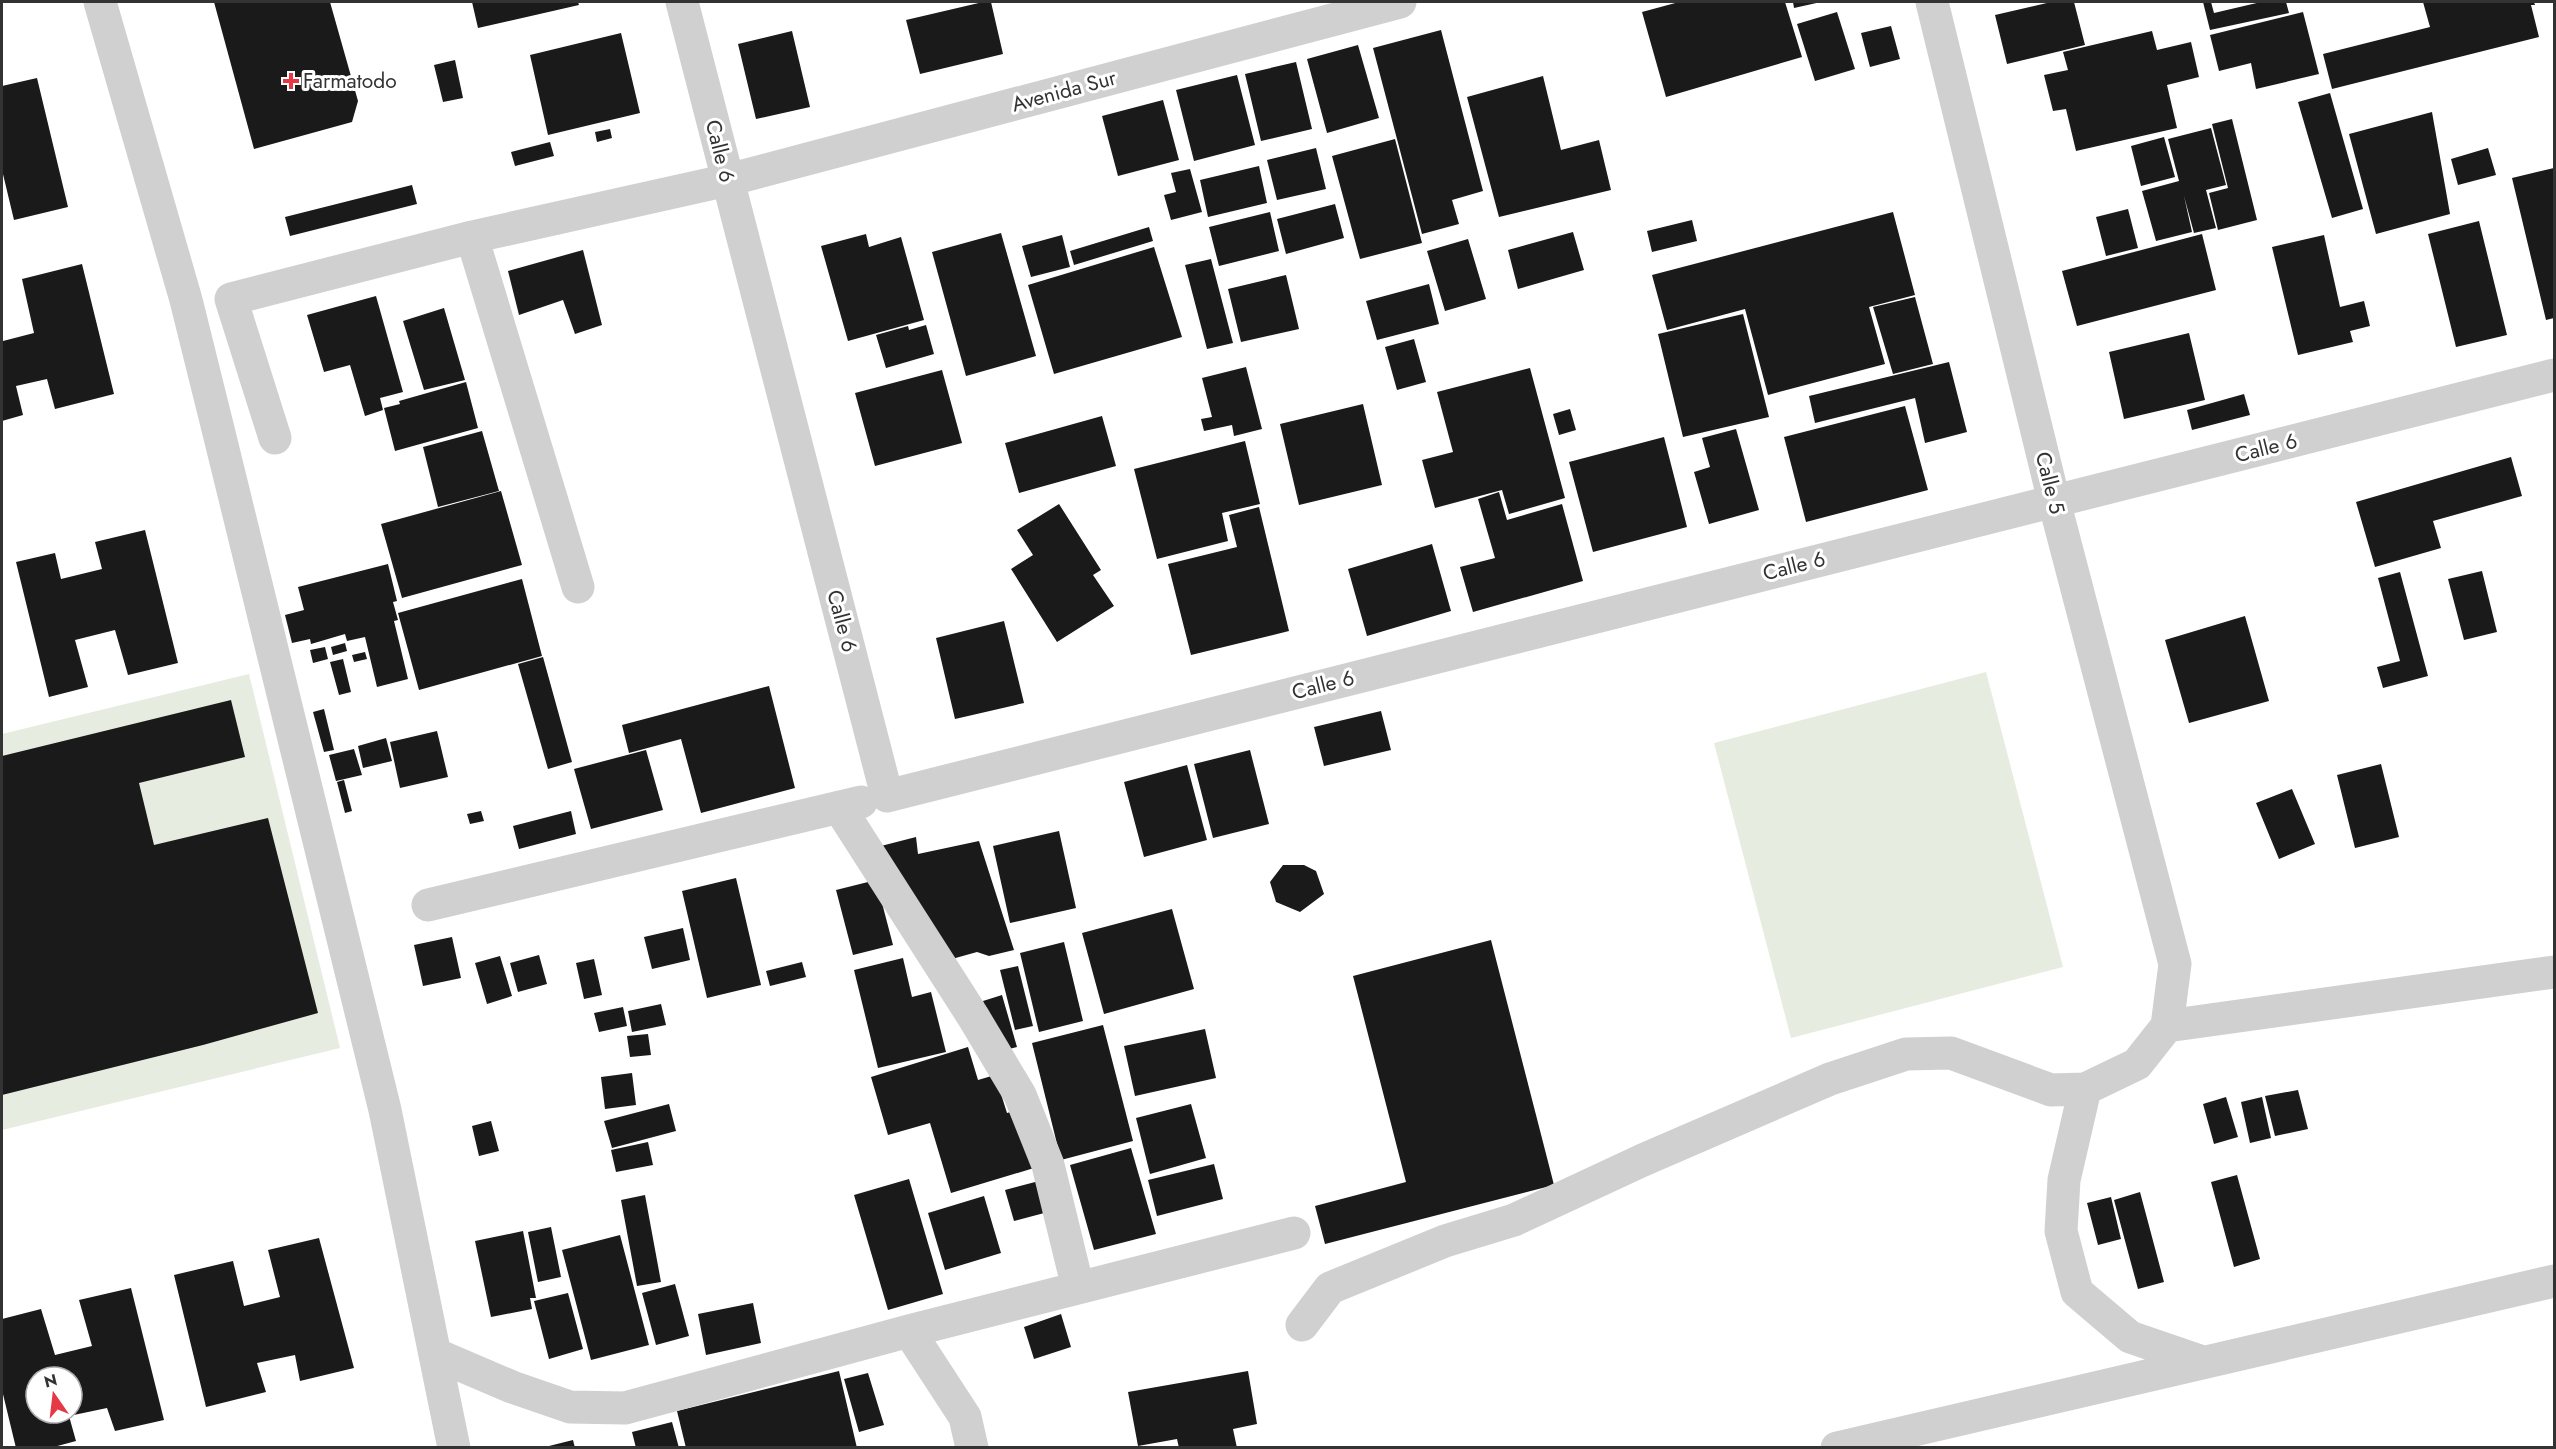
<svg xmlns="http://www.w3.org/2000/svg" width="2556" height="1449" viewBox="0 0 2556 1449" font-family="Jost,sans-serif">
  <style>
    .green { fill: #e6ecdf }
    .building { fill: #1a1a1a; fill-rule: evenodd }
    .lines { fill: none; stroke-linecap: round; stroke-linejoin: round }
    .minor { stroke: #d0d0d0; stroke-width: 33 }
    .poi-dot { fill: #e63946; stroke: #fff; stroke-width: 2 }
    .labels { text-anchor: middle; stroke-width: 6; stroke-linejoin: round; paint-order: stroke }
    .poi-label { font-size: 21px; fill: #333; stroke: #fff; text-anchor: start }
    .street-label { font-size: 21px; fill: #333; stroke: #fff }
  </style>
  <rect width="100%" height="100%" fill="#fff"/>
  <path class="green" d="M 1986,672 L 2063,967 L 1791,1038 L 1714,743 Z
    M 249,674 L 340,1048 L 2,1130 L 2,734 Z"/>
  <path class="building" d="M 214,2 L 330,2 L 358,101 L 352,122 L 254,149 Z
    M 472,2 L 578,2 L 579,5 L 478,28 Z
    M 983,2 L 991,2 L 1003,54 L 920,74 L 906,20 Z
    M 1679,2 L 1785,2 L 1802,57 L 1666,97 L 1642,12 Z
    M 1793,2 L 1821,2 L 1794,8 Z
    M 2051,2 L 2074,2 L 2085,45 L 2007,64 L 1995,15 Z
    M 2203,2 L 2211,2 L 2214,13 L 2261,2 L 2286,2 L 2289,13 L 2210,30 Z
    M 2423,2 L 2534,2 L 2535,5 L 2531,5 L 2539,37 L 2332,89 L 2323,54 L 2430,27 Z
    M 1837,12 L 1855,69 L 1815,81 L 1797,24 Z
    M 2303,12 L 2319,74 L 2256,89 L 2251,63 L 2219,71 L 2210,35 Z
    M 1891,26 L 1900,59 L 1870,67 L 1861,33 Z
    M 1441,30 L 1483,191 L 1452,200 L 1459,224 L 1422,234 L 1373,48 Z
    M 792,31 L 810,107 L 756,119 L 738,44 Z
    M 2152,31 L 2157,50 L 2191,42 L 2199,77 L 2167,85 L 2177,128 L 2076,151 L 2066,109 L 2053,111 L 2044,75 L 2068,70 L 2063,52 Z
    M 621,33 L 640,113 L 548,135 L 530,55 Z
    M 1358,45 L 1379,118 L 1327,133 L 1307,59 Z
    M 455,60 L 463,98 L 443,102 L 434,65 Z
    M 1296,62 L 1312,129 L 1261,141 L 1245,74 Z
    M 1237,75 L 1255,145 L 1194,161 L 1176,90 Z
    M 1543,76 L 1561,150 L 1599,140 L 1611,190 L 1499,217 L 1467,97 Z
    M 37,78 L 68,207 L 14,220 L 2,170 L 2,86 Z
    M 2330,93 L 2363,209 L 2332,218 L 2298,102 Z
    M 1163,100 L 1179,160 L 1118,176 L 1102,116 Z
    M 2432,112 L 2450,214 L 2376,234 L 2349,134 Z
    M 2232,119 L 2257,220 L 2218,230 L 2209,193 L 2228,188 L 2212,124 Z
    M 2211,128 L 2226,185 L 2206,190 L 2216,228 L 2194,233 L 2184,196 L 2192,232 L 2156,241 L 2142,191 L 2179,181 L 2168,139 Z
    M 610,129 L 612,138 L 597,142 L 595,132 Z
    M 2164,137 L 2175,177 L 2141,186 L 2131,146 Z
    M 1395,139 L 1422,243 L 1360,259 L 1332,156 Z
    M 550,142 L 554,156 L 515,166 L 511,152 Z
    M 1316,148 L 1326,189 L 1277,200 L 1267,160 Z
    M 2488,148 L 2496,175 L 2458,185 L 2451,159 Z
    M 1259,166 L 1267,203 L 1208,217 L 1200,180 Z
    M 2554,168 L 2554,318 L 2546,320 L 2512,178 Z
    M 1190,169 L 1202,212 L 1171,220 L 1164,195 L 1176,192 L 1171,173 Z
    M 412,185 L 417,204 L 290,236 L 285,217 Z
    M 1335,204 L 1344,238 L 1286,254 L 1277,219 Z
    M 2128,209 L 2138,248 L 2106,256 L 2096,217 Z
    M 1270,212 L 1279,251 L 1219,266 L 1209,227 Z
    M 1893,212 L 1915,295 L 1869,307 L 1885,364 L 1768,395 L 1745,309 L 1667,330 L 1652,275 Z
    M 1692,220 L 1697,241 L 1652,252 L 1647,231 Z
    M 2479,221 L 2507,335 L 2456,347 L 2428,234 Z
    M 1149,227 L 1153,241 L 1074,265 L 1070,251 Z
    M 1573,232 L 1584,270 L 1518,289 L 1508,250 Z
    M 1001,233 L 1036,356 L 966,376 L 932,252 Z
    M 866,234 L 869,247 L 901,237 L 924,320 L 848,341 L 821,246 Z
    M 2202,234 L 2216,290 L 2077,326 L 2062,271 Z
    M 1062,235 L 1070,267 L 1031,277 L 1022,246 Z
    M 2324,235 L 2340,307 L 2364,301 L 2370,326 L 2350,331 L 2353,342 L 2298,355 L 2272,247 Z
    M 1468,239 L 1486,299 L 1445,311 L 1427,251 Z
    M 1154,247 L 1182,337 L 1054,374 L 1028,285 Z
    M 583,250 L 602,325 L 575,334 L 563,300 L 519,315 L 508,271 Z
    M 1211,259 L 1233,343 L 1207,349 L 1185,265 Z
    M 82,264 L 114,394 L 55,409 L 47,379 L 16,386 L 23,415 L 2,421 L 2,337 L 3,341 L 34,333 L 22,279 Z
    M 1286,275 L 1299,329 L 1241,342 L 1228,289 Z
    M 1429,284 L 1439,324 L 1377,340 L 1366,301 Z
    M 376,296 L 403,392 L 380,398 L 383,410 L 365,416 L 350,365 L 324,372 L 307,315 Z
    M 1915,297 L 1933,364 L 1893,374 L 1873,307 Z
    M 444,308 L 465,380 L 424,390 L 403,321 Z
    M 1743,314 L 1769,417 L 1683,437 L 1658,334 Z
    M 926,325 L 934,354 L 886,368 L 876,335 L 908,326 L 909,330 Z
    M 2189,333 L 2205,400 L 2124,419 L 2109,352 Z
    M 1414,339 L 1426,382 L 1397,390 L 1385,347 Z
    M 1949,362 L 1967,432 L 1925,443 L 1915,398 L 1815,423 L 1809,396 Z
    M 1246,367 L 1262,429 L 1234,436 L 1232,425 L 1204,431 L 1201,419 L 1212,417 L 1202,378 Z
    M 1530,368 L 1565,498 L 1509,514 L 1502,490 L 1435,508 L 1422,460 L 1453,452 L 1437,392 Z
    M 942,370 L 962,443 L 875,466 L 855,393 Z
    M 466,382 L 478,428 L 395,451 L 384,408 L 400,404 L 399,401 Z
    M 2244,394 L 2250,415 L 2192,430 L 2187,410 Z
    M 1363,404 L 1382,485 L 1299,505 L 1280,424 Z
    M 1905,406 L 1928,490 L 1806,522 L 1784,437 Z
    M 1570,409 L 1576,430 L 1559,435 L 1553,414 Z
    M 1102,416 L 1116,466 L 1019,493 L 1005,443 Z
    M 1736,429 L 1759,510 L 1709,524 L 1694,472 L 1710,467 L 1702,438 Z
    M 482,431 L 499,491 L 438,507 L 423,447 Z
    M 1664,437 L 1687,527 L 1593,552 L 1569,462 Z
    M 1245,441 L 1260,504 L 1222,513 L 1228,541 L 1157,559 L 1134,469 Z
    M 2511,457 L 2522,496 L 2433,521 L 2441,548 L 2375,567 L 2356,502 Z
    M 501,491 L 522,565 L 402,598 L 381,524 Z
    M 1499,492 L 1507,520 L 1562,504 L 1583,581 L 1473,612 L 1460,567 L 1495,558 L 1478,499 Z
    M 1059,504 L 1101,570 L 1093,575 L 1114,606 L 1057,642 L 1011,569 L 1033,555 L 1017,530 Z
    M 1259,507 L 1289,631 L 1191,655 L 1168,564 L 1237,547 L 1229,515 Z
    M 145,530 L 178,663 L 128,675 L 115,630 L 75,640 L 88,687 L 49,697 L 16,562 L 55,553 L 61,579 L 102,569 L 95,542 Z
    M 1432,544 L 1451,611 L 1367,636 L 1348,569 Z
    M 388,564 L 397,601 L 393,602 L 398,620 L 394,621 L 408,679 L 377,687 L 365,637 L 347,641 L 345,634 L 311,644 L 310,639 L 292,643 L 285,615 L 304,610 L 298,587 Z
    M 2482,571 L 2497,632 L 2464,640 L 2448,579 Z
    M 2400,572 L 2428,676 L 2383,688 L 2377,667 L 2400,661 L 2378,578 Z
    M 522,579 L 542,656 L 419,690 L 398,613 Z
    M 2245,616 L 2269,701 L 2189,723 L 2165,640 Z
    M 1004,621 L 1024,703 L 955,719 L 936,638 Z
    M 345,643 L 347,651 L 333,655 L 331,647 Z
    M 325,647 L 328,659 L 313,663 L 310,650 Z
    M 365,652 L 367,659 L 354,662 L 352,655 Z
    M 543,657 L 572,762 L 548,769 L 518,664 Z
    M 343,659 L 351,692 L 339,695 L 330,662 Z
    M 769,686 L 795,788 L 701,813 L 681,739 L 629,753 L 622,725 Z
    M 231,700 L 245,757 L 139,783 L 154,845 L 268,818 L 318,1013 L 203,1045 L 2,1095 L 2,756 Z
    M 324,709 L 334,750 L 324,752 L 313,712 Z
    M 1381,711 L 1391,750 L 1324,766 L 1314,727 Z
    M 437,731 L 448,777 L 400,788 L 390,742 Z
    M 386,738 L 392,761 L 363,768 L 358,746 Z
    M 354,749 L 362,775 L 336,781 L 329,755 Z
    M 646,750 L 663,810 L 591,829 L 574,769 Z
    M 1250,750 L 1269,824 L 1213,838 L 1194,764 Z
    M 2381,764 L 2399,837 L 2355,848 L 2337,775 Z
    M 1187,765 L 1207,840 L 1144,857 L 1124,782 Z
    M 344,780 L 352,811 L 345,813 L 337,782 Z
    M 2292,789 L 2315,844 L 2279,859 L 2256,803 Z
    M 481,811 L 484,821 L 470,824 L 467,814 Z
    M 571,811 L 576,834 L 519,849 L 513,826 Z
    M 1059,831 L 1076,908 L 1010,923 L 993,846 Z
    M 916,837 L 918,854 L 979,841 L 1014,950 L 989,956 L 977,952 L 952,959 L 881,846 Z
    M 1283,865 L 1304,865 L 1316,871 L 1324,894 L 1300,912 L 1276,902 L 1270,882 Z
    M 736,878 L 761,985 L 707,998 L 682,891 Z
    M 876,880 L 893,945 L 853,955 L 836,890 Z
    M 1172,909 L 1194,989 L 1104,1014 L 1082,933 Z
    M 683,928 L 690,960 L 652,969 L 644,937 Z
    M 452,937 L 461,978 L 423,986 L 414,945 Z
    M 1491,940 L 1554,1185 L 1325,1244 L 1315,1206 L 1406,1182 L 1353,976 Z
    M 1064,942 L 1083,1021 L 1039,1032 L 1020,953 Z
    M 539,955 L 547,984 L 518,992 L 510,963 Z
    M 500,956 L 512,996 L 487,1004 L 475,963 Z
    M 903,958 L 912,997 L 931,992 L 946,1052 L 878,1068 L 854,970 Z
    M 594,959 L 602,995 L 584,999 L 576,963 Z
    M 802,962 L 806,977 L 770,986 L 766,971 Z
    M 1018,966 L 1033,1026 L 1015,1030 L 1000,970 Z
    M 1002,995 L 1017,1047 L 997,1052 L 983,1001 Z
    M 661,1004 L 666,1025 L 632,1032 L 628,1011 Z
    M 623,1007 L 627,1026 L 599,1032 L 594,1013 Z
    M 1103,1025 L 1133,1141 L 1061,1160 L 1032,1043 Z
    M 1205,1029 L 1216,1078 L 1135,1096 L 1124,1046 Z
    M 648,1034 L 651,1055 L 630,1057 L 627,1036 Z
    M 968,1047 L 978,1080 L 995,1075 L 1007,1113 L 1017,1110 L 1034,1168 L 951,1193 L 930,1123 L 888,1135 L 871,1077 Z
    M 632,1073 L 636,1105 L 605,1109 L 601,1077 Z
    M 2298,1090 L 2308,1129 L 2275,1136 L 2265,1096 Z
    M 2226,1097 L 2238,1137 L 2214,1144 L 2203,1104 Z
    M 2262,1097 L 2271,1138 L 2250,1143 L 2241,1102 Z
    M 669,1104 L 676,1131 L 612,1148 L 604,1121 Z
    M 1191,1104 L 1206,1158 L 1150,1174 L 1136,1118 Z
    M 491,1121 L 499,1151 L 479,1156 L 472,1126 Z
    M 648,1142 L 653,1165 L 616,1172 L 611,1150 Z
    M 1131,1148 L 1156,1234 L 1094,1250 L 1070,1165 Z
    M 1214,1164 L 1223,1199 L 1157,1216 L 1148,1180 Z
    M 2237,1175 L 2260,1259 L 2234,1267 L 2211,1182 Z
    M 909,1179 L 943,1294 L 888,1310 L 854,1195 Z
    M 1039,1181 L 1048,1212 L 1014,1221 L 1005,1190 Z
    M 2140,1192 L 2164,1282 L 2138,1289 L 2114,1200 Z
    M 645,1195 L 661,1282 L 637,1286 L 621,1200 Z
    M 984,1196 L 1001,1253 L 945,1270 L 928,1213 Z
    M 2111,1197 L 2121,1239 L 2098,1245 L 2087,1203 Z
    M 551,1227 L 561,1277 L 538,1282 L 528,1232 Z
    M 523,1231 L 536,1298 L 530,1298 L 532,1309 L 491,1317 L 475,1241 Z
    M 620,1235 L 649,1345 L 591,1360 L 562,1250 Z
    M 319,1238 L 354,1368 L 300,1381 L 295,1355 L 257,1363 L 266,1392 L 206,1407 L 174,1275 L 233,1261 L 244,1306 L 280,1297 L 268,1250 Z
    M 675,1284 L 689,1336 L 656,1345 L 642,1293 Z
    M 131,1288 L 164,1420 L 115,1431 L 107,1408 L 69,1416 L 76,1441 L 50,1448 L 16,1448 L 2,1390 L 2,1319 L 41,1309 L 55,1355 L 92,1346 L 79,1300 ZM 36,1377 L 72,1377 L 72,1413 L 36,1413 Z
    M 568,1293 L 583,1349 L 549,1359 L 534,1301 Z
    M 753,1303 L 761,1343 L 706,1355 L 698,1314 Z
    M 1061,1314 L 1071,1347 L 1034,1359 L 1024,1327 Z
    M 839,1371 L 857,1448 L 686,1448 L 677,1411 Z
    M 1248,1371 L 1257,1424 L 1233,1429 L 1237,1448 L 1179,1448 L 1177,1439 L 1138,1446 L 1128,1392 Z
    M 868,1373 L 884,1425 L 859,1432 L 844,1379 Z
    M 672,1422 L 679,1448 L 636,1448 L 632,1432 Z
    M 573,1440 L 575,1448 L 546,1448 L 545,1447 Z"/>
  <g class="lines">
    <path class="minor" d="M 100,2 L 186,300 L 219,433 L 385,1110 L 454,1448
      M 682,2 L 887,796 L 2554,375
      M 472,237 L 578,587
      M 275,438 L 231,299 L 472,237 L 728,180 L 1400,2
      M 839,807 L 974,1018 L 1020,1095 L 1048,1165 L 1078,1288
      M 428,905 L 861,802
      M 2167,1026 L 2554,972
      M 2085,1089 L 2064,1180 L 2061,1231 L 2077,1292 L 2130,1337 L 2203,1362
      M 1302,1325 L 1330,1288 L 1445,1241 L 1514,1220 L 1643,1160 L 1830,1079 L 1906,1054 L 1951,1053 L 2051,1090 L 2085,1089 L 2137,1064 L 2167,1026 L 2175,964 L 2054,501 L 1932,2
      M 909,1331 L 965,1417 L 972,1448
      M 437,1355 L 512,1387 L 570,1407 L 625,1408 L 909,1331 L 1294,1233
      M 1837,1448 L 2554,1281"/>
  </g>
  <path class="poi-dot" d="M288 72h6v6h6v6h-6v6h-6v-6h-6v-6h6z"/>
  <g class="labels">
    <g class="poi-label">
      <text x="303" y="88">Farmatodo</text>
    </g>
    <g class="street-label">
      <text transform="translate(1064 91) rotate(-15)" y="7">Avenida Sur</text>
      <text transform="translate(720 151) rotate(76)" y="7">Calle 6</text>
      <text transform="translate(2266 448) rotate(-14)" y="7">Calle 6</text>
      <text transform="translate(2050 483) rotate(76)" y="7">Calle 5</text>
      <text transform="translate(1794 566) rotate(-14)" y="7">Calle 6</text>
      <text transform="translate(842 621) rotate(75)" y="7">Calle 6</text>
      <text transform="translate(1323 685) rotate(-14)" y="7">Calle 6</text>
    </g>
  </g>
  <rect width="2556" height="1449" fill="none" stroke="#333333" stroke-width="6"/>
  <g transform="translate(54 1395) rotate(346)"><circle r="28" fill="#ffffff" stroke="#adadad" stroke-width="1.5"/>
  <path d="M0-4.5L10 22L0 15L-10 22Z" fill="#e63946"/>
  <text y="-9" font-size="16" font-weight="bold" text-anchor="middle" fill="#333333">N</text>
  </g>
</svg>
